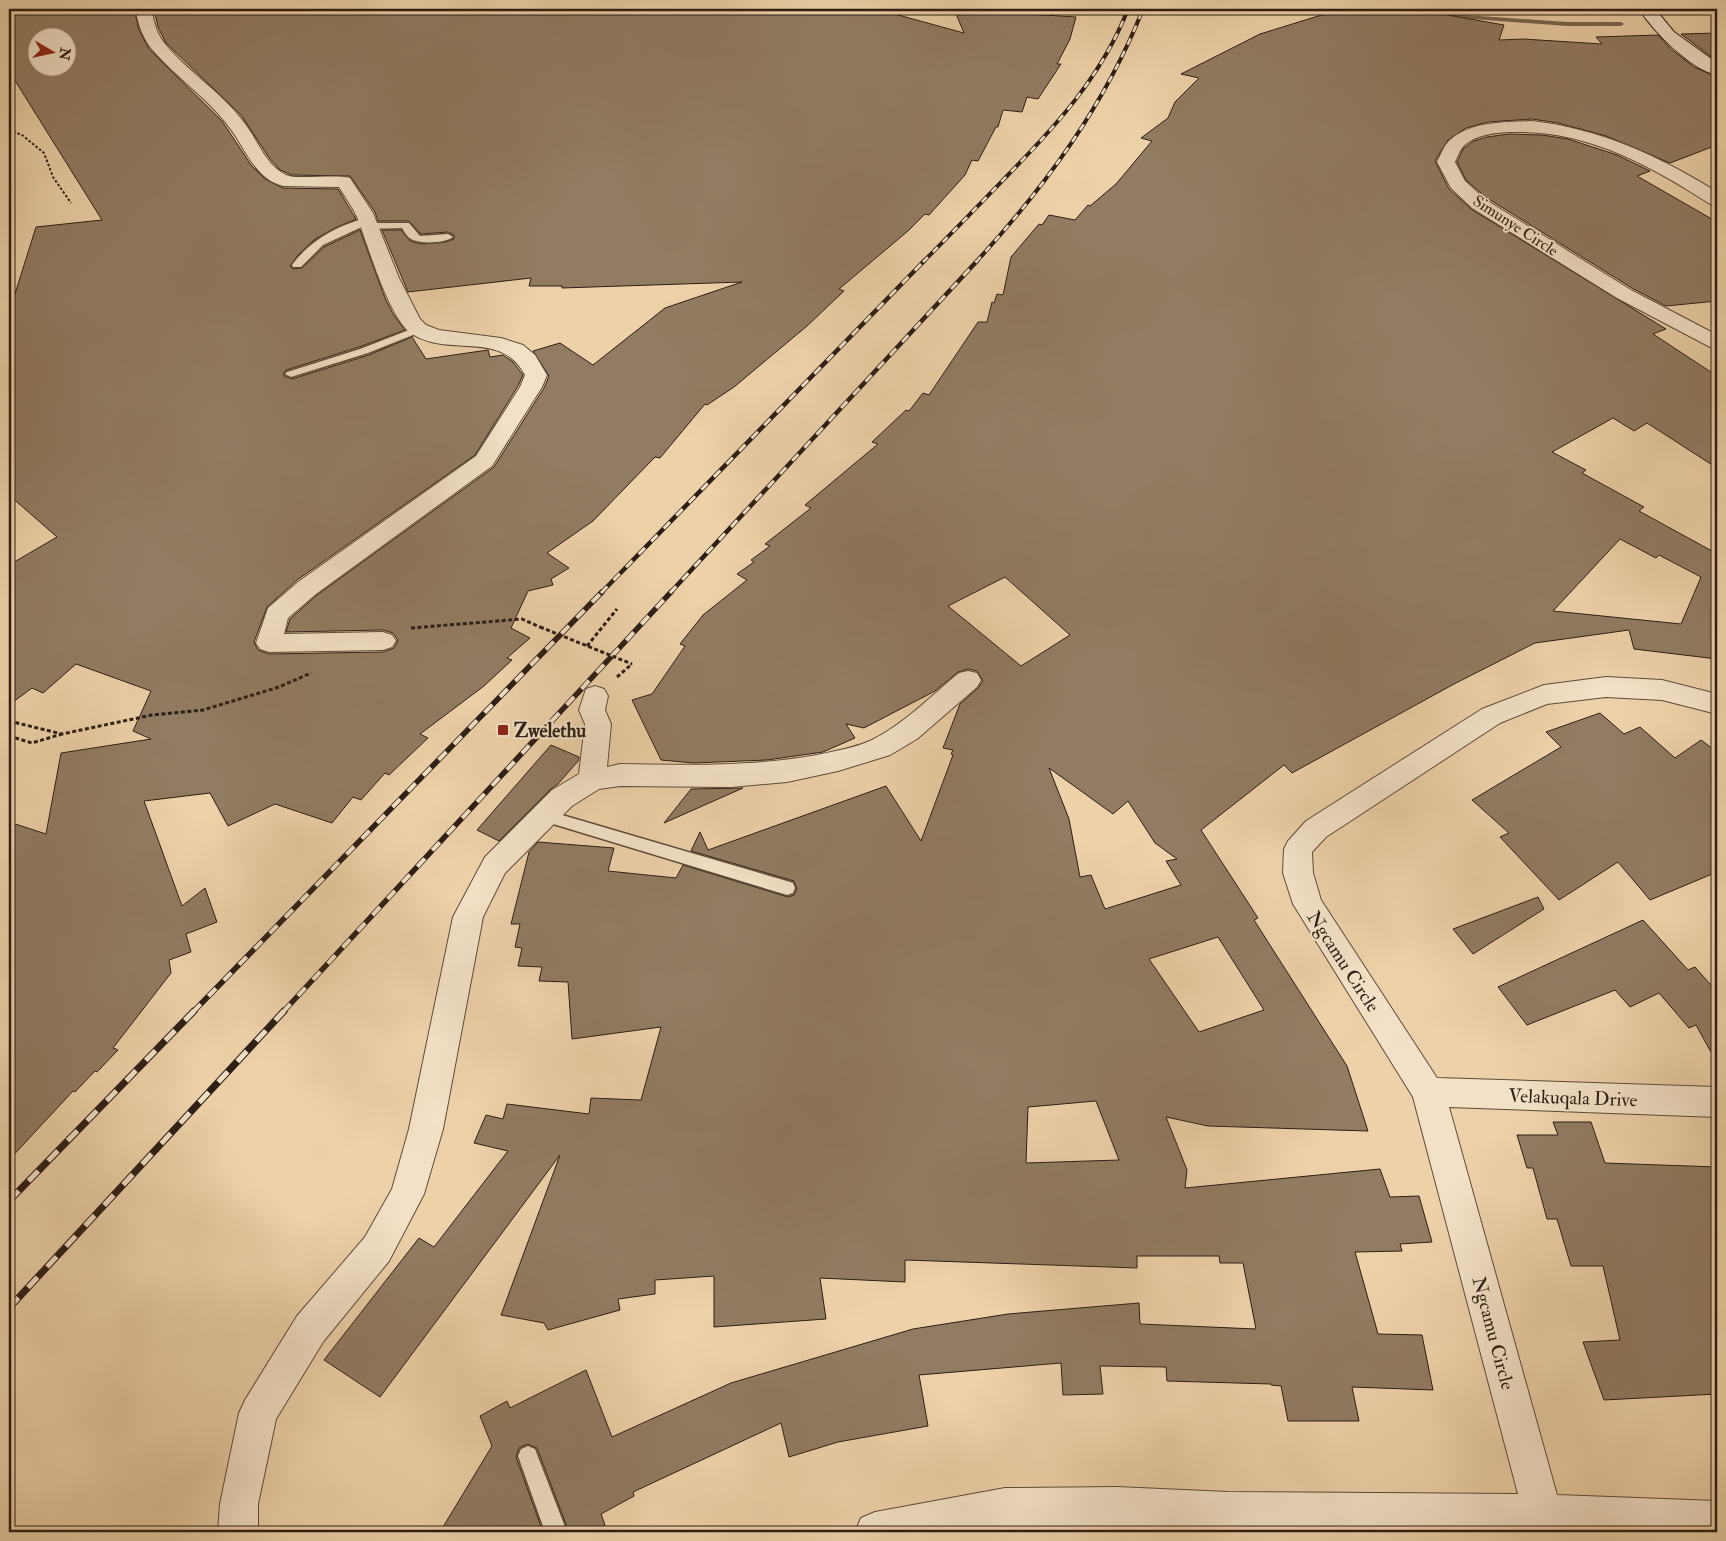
<svg xmlns="http://www.w3.org/2000/svg" width="1726" height="1541" viewBox="0 0 1726 1541" font-family="'IM FELL Double Pica',serif">
  <style>
    .lines { fill: none; stroke-linecap: round; stroke-linejoin: round }
    .stream { fill: #796550; fill-rule: evenodd }
    .building { fill: #917b62; stroke: #2d1e15; fill-rule: evenodd }
    .lane-casing { stroke: #5d4b3a; stroke-width: 3 }
    .street-casing { stroke: #5d4b3a; stroke-width: 2 }
    .secondary-casing { stroke: #2d1e15; stroke-width: 2 }
    .path-far1 { stroke: #2d1e15; stroke-width: 2; stroke-dasharray: 2.5 2; stroke-linecap: butt }
    .path { stroke: #2d1e15; stroke-width: 3; stroke-dasharray: 4 2.5; stroke-linecap: butt }
    .lane { fill: #f3e1c7; fill-rule: evenodd }
    .street { fill: #f3e1c7; fill-rule: evenodd }
    .secondary { fill: #f3e1c7; fill-rule: evenodd }
    .rail-far3-casing { stroke: #2d1e15; stroke-width: 4 }
    .rail-far2-casing { stroke: #2d1e15; stroke-width: 4.5 }
    .rail-far1-casing { stroke: #2d1e15; stroke-width: 5.5 }
    .rail-casing { stroke: #2d1e15; stroke-width: 7 }
    .rail-far3 { stroke: #f3e1c7; stroke-width: 2.5; stroke-dasharray: 7; stroke-linecap: butt }
    .rail-far2 { stroke: #f3e1c7; stroke-width: 3; stroke-dasharray: 9; stroke-linecap: butt }
    .rail-far1 { stroke: #f3e1c7; stroke-width: 4; stroke-dasharray: 11; stroke-linecap: butt }
    .rail { stroke: #f3e1c7; stroke-width: 5; stroke-dasharray: 14; stroke-linecap: butt }
    .path-bridge { stroke: #2d1e15; stroke-width: 3; stroke-dasharray: 4 2.5; stroke-linecap: butt }
    .poi-dot { fill: #8f2418; stroke: #f3e1c7; stroke-width: 2 }
    .labels { text-anchor: middle; stroke-width: 4; stroke-linejoin: round; paint-order: stroke }
    .far-street-label { font-size: 16px; fill: #2d1e15; stroke: #f3e1c7 }
    .poi-label { font-size: 19px; font-weight: bold; fill: #2d1e15; stroke: #f3e1c7; text-anchor: start }
    .street-label { font-size: 19px; fill: #2d1e15; stroke: #f3e1c7 }
  </style>
  <rect width="100%" height="100%" fill="#edd1a9"/>
  <filter id="stains"><feTurbulence type="fractalNoise" baseFrequency=".004" numOctaves="4"/><feColorMatrix values="0 0 0 0 .2 0 0 0 0 .09 0 0 0 0 .02 0 0 0 .5 -.17"/></filter>
  <radialGradient id="worn" r=".72"><stop offset=".6" stop-color="#630" stop-opacity="0"/><stop offset="1" stop-color="#630" stop-opacity=".3"/></radialGradient>
  <g class="lines">
    <path class="stream" d="M 1435,13 L 1567,22 L 1621,22 L 1624,24 L 1621,26 L 1567,26 L 1433,16 L 1432,15 Z"/>
  </g>
  <path class="building" d="M 9,9 L 134,9 L 139,30 L 149,49 L 222,121 L 251,165 L 265,179 L 283,188 L 338,189 L 356,219 L 335,228 L 315,239 L 298,255 L 290,266 L 293,269 L 302,268 L 324,247 L 360,230 L 385,298 L 393,314 L 405,330 L 359,347 L 286,370 L 284,373 L 284,376 L 292,379 L 369,355 L 412,337 L 426,359 L 488,350 L 490,357 L 503,355 L 513,362 L 523,375 L 518,386 L 475,455 L 297,580 L 267,607 L 254,642 L 258,650 L 269,654 L 383,652 L 394,648 L 398,640 L 393,633 L 383,630 L 286,632 L 290,619 L 317,595 L 494,467 L 544,388 L 549,376 L 533,351 L 560,343 L 593,365 L 665,308 L 742,282 L 562,288 L 562,286 L 529,286 L 531,278 L 408,292 L 382,230 L 401,230 L 410,241 L 422,244 L 446,242 L 454,239 L 454,235 L 448,232 L 421,234 L 409,221 L 378,221 L 375,212 L 350,176 L 292,175 L 280,170 L 270,159 L 241,115 L 166,43 L 158,27 L 154,9 L 844,9 L 878,12 L 880,10 L 964,33 L 954,9 L 1022,9 L 1028,14 L 1076,17 L 1070,39 L 1057,64 L 1061,64 L 1038,99 L 1027,97 L 1022,112 L 1003,110 L 998,127 L 996,127 L 978,161 L 972,160 L 965,175 L 929,215 L 925,214 L 908,231 L 839,289 L 844,291 L 807,326 L 734,387 L 707,405 L 705,404 L 660,458 L 655,457 L 593,521 L 547,553 L 569,568 L 551,579 L 553,585 L 528,591 L 511,628 L 530,638 L 507,658 L 512,660 L 484,686 L 420,734 L 428,738 L 389,775 L 385,773 L 361,800 L 353,797 L 332,823 L 275,804 L 228,826 L 210,793 L 144,801 L 182,906 L 205,888 L 217,922 L 186,934 L 191,952 L 169,960 L 171,973 L 113,1048 L 118,1050 L 97,1072 L 95,1071 L 75,1092 L 73,1091 L 9,1160 L 9,822 L 46,834 L 61,753 L 151,739 L 133,731 L 151,691 L 76,664 L 43,693 L 32,688 L 9,705 L 9,565 L 57,537 L 9,495 L 9,313 L 36,227 L 102,220 L 9,71 ZM 38,38 L 68,38 L 68,68 L 38,68 Z
    M 1341,9 L 1413,9 L 1504,25 L 1499,40 L 1523,39 L 1602,44 L 1596,37 L 1658,35 L 1672,50 L 1694,67 L 1717,77 L 1717,145 L 1670,163 L 1606,136 L 1558,123 L 1532,119 L 1488,122 L 1466,128 L 1448,140 L 1435,161 L 1449,189 L 1471,209 L 1666,329 L 1653,334 L 1717,376 L 1717,468 L 1647,423 L 1634,431 L 1613,418 L 1552,452 L 1586,470 L 1582,473 L 1644,507 L 1639,511 L 1712,551 L 1717,539 L 1717,659 L 1634,649 L 1629,630 L 1535,643 L 1454,684 L 1292,773 L 1284,765 L 1201,830 L 1258,918 L 1254,920 L 1347,1066 L 1368,1131 L 1208,1126 L 1166,1117 L 1187,1170 L 1185,1188 L 1380,1169 L 1390,1197 L 1419,1196 L 1432,1242 L 1400,1244 L 1402,1251 L 1355,1252 L 1378,1334 L 1422,1335 L 1433,1390 L 1352,1387 L 1359,1421 L 1288,1421 L 1281,1386 L 1271,1385 L 1271,1384 L 1167,1381 L 1166,1367 L 1100,1366 L 1103,1394 L 1063,1395 L 1061,1363 L 919,1375 L 928,1426 L 838,1442 L 789,1457 L 781,1423 L 633,1492 L 634,1496 L 601,1514 L 605,1525 L 590,1532 L 569,1532 L 537,1448 L 527,1444 L 519,1448 L 516,1457 L 543,1532 L 440,1532 L 492,1446 L 480,1416 L 507,1401 L 510,1408 L 586,1370 L 612,1437 L 731,1383 L 913,1329 L 1008,1314 L 1139,1303 L 1140,1324 L 1256,1329 L 1243,1263 L 1220,1263 L 1219,1256 L 1137,1256 L 1137,1268 L 905,1260 L 905,1282 L 820,1278 L 826,1319 L 714,1327 L 714,1276 L 655,1280 L 655,1294 L 618,1299 L 620,1310 L 548,1330 L 544,1323 L 501,1315 L 560,1155 L 380,1397 L 324,1360 L 419,1238 L 434,1247 L 508,1151 L 474,1143 L 486,1115 L 503,1119 L 507,1104 L 589,1114 L 591,1098 L 641,1100 L 661,1027 L 572,1039 L 568,982 L 539,981 L 542,967 L 518,966 L 522,948 L 515,947 L 520,924 L 511,924 L 529,852 L 538,842 L 614,848 L 608,871 L 676,878 L 683,865 L 788,897 L 794,895 L 797,889 L 794,881 L 691,851 L 700,832 L 708,850 L 886,786 L 921,841 L 953,755 L 951,754 L 953,750 L 943,748 L 960,704 L 978,688 L 983,681 L 977,671 L 968,669 L 958,672 L 935,691 L 864,728 L 846,724 L 855,738 L 823,752 L 767,760 L 694,763 L 661,760 L 632,700 L 652,694 L 685,646 L 680,644 L 703,615 L 747,580 L 737,574 L 754,562 L 751,560 L 770,546 L 765,544 L 811,508 L 805,505 L 878,444 L 872,442 L 906,410 L 909,411 L 923,393 L 929,395 L 978,322 L 987,322 L 992,302 L 994,303 L 997,294 L 1003,295 L 1011,257 L 1039,224 L 1042,225 L 1049,215 L 1075,220 L 1088,205 L 1090,206 L 1116,184 L 1152,141 L 1141,138 L 1168,118 L 1175,102 L 1199,78 L 1181,74 L 1260,34 ZM 1620,539 L 1656,558 L 1659,555 L 1701,577 L 1681,624 L 1553,611 ZM 1005,577 L 1070,635 L 1021,666 L 948,606 ZM 1049,768 L 1113,814 L 1128,801 L 1155,843 L 1177,859 L 1166,861 L 1181,885 L 1105,909 L 1091,875 L 1080,877 L 1069,819 ZM 1218,937 L 1264,1010 L 1199,1032 L 1149,959 ZM 1096,1101 L 1119,1160 L 1026,1163 L 1028,1107 Z
    M 1717,33 L 1717,61 L 1681,34 Z
    M 1509,134 L 1542,135 L 1568,139 L 1617,155 L 1650,171 L 1637,176 L 1717,222 L 1717,301 L 1666,306 L 1632,288 L 1487,198 L 1466,180 L 1457,162 L 1463,149 L 1474,141 L 1487,137 Z
    M 1600,713 L 1624,734 L 1640,727 L 1675,758 L 1701,740 L 1717,752 L 1717,872 L 1650,900 L 1618,862 L 1559,900 L 1500,837 L 1509,833 L 1472,800 L 1561,747 L 1546,732 Z
    M 551,745 L 579,757 L 579,760 L 558,784 L 551,789 L 499,841 L 477,830 Z
    M 743,788 L 664,823 L 691,789 Z
    M 1538,897 L 1544,909 L 1473,954 L 1453,929 Z
    M 1643,920 L 1688,970 L 1695,967 L 1717,992 L 1717,1063 L 1696,1025 L 1689,1028 L 1659,993 L 1630,1007 L 1615,990 L 1527,1025 L 1498,987 Z
    M 1553,1122 L 1591,1122 L 1605,1163 L 1717,1167 L 1717,1394 L 1604,1400 L 1583,1342 L 1620,1340 L 1603,1266 L 1571,1266 L 1557,1219 L 1547,1219 L 1533,1168 L 1527,1168 L 1517,1135 L 1558,1135 Z"/>
  <g class="lines">
    <defs>
      <path id="lane" d="M 367,218 L 371,219 L 371,223 L 409,223 L 420,236 L 448,234 L 453,237 C 446,243 422,244 413,240 C 408,238 405,233 402,228 L 369,229 L 364,226 L 323,245 L 301,267 L 293,267 L 292,265 C 310,240 338,225 367,218 Z
        M 419,326 L 425,329 L 423,331 L 368,353 L 291,377 L 285,374 L 287,372 L 360,349 Z
        M 545,810 L 787,881 L 793,883 L 795,888 L 793,893 L 787,895 L 540,820 L 537,816 L 540,812 Z
        M 528,1446 L 535,1449 L 567,1532 L 545,1532 L 518,1456 L 521,1449 Z"/>
      <path id="street" d="M 136,9 L 152,9 C 153,21 157,34 165,44 C 190,74 226,95 248,128 C 259,144 267,166 286,175 C 297,180 335,174 350,178 L 373,213 L 399,278 L 420,319 L 426,325 L 439,330 L 501,338 L 523,345 L 535,355 L 547,375 L 542,387 L 492,466 L 316,594 L 288,618 L 284,634 L 383,632 L 392,635 L 396,641 L 392,647 L 383,650 L 269,652 L 260,649 L 256,643 L 268,608 L 298,582 L 476,456 L 520,387 L 525,375 C 500,329 450,358 412,334 C 388,318 368,244 357,217 C 352,206 345,197 339,187 L 283,186 C 257,180 246,151 232,131 C 210,99 176,78 151,48 C 143,38 137,22 136,9 Z
        M 1532,121 C 1601,129 1659,156 1717,192 L 1717,206 L 1710,204 C 1651,166 1588,131 1516,132 C 1498,132 1474,134 1462,148 C 1459,152 1457,158 1455,162 L 1465,181 L 1486,200 L 1631,290 L 1717,335 L 1717,349 L 1710,347 L 1617,298 L 1472,208 L 1451,188 L 1437,162 C 1441,155 1443,147 1449,141 C 1469,121 1506,122 1532,121 Z
        M 968,671 L 977,673 L 981,680 L 977,687 L 917,739 L 890,755 L 838,771 L 787,782 L 731,787 L 620,786 L 599,789 L 572,806 L 505,873 L 483,917 L 443,1129 L 424,1194 L 389,1261 L 323,1342 L 276,1419 L 258,1504 L 258,1532 L 218,1532 L 220,1504 L 239,1413 L 245,1400 L 297,1316 L 365,1237 L 392,1189 L 409,1129 L 453,917 L 485,857 L 552,790 L 579,774 L 585,724 L 579,710 L 586,689 L 595,686 L 604,689 L 608,696 L 605,710 L 611,724 L 607,767 L 620,764 C 686,765 751,767 817,755 C 835,751 855,748 872,740 C 904,724 931,696 959,673 Z
        M 1606,677 L 1662,680 L 1717,694 L 1717,714 L 1662,700 L 1606,697 L 1547,704 L 1500,723 L 1326,837 L 1312,852 L 1313,873 L 1321,900 L 1437,1078 L 1717,1087 L 1717,1117 L 1449,1107 L 1557,1495 L 1717,1501 L 1717,1532 L 1228,1532 L 1117,1527 L 1005,1528 L 980,1532 L 855,1532 L 861,1518 L 875,1512 L 1005,1488 L 1117,1487 L 1228,1492 L 1518,1494 L 1413,1097 L 1293,904 L 1283,873 L 1284,849 L 1288,841 L 1306,821 L 1482,709 L 1544,685 Z"/>
      <path id="secondary" d="M 1639,9 L 1655,9 L 1674,32 L 1717,63 L 1717,75 C 1690,69 1654,32 1639,9 Z"/>
    </defs>
    <use href="#lane" class="lane-casing"/>
    <use href="#street" class="street-casing"/>
    <use href="#secondary" class="secondary-casing"/>
    <path class="path-far1" d="M 9,130 L 22,135 L 44,153 L 53,177 L 71,203"/>
    <path class="path" d="M 411,628 L 522,619 L 540,627
      M 587,646 L 617,609
      M 617,677 L 632,664
      M 9,721 L 62,734 L 152,715 L 203,710 L 279,687 L 311,673
      M 9,736 L 32,743 L 62,734"/>
    <use href="#lane" class="lane"/>
    <use href="#street" class="street"/>
    <use href="#secondary" class="secondary"/>
    <defs>
      <path id="rail-far3" d="M 923,262 C 951,234 978,206 1006,177 C 1055,127 1102,76 1128,9
        M 976,262 C 1045,187 1105,105 1143,9"/>
      <path id="rail-far2" d="M 601,593 L 924,261
        M 670,593 L 977,261"/>
      <path id="rail-far1" d="M 193,1012 L 602,592
        M 283,1012 L 671,592"/>
      <path id="rail" d="M 9,1201 L 194,1011
        M 9,1308 L 284,1011"/>
    </defs>
    <use href="#rail-far3" class="rail-far3-casing"/>
    <use href="#rail-far2" class="rail-far2-casing"/>
    <use href="#rail-far1" class="rail-far1-casing"/>
    <use href="#rail" class="rail-casing"/>
    <use href="#rail-far3" class="rail-far3"/>
    <use href="#rail-far2" class="rail-far2"/>
    <use href="#rail-far1" class="rail-far1"/>
    <use href="#rail" class="rail"/>
    <path class="path-bridge" d="M 540,627 L 632,664"/>
  </g>
  <rect class="poi-dot" x="497" y="724" width="12" height="12" rx="2.5"/>
  <g class="labels">
    <g class="far-street-label">
      <text transform="translate(1516 225) rotate(33)" y="6">Simunye Circle</text>
    </g>
    <g class="poi-label">
      <text x="514" y="737">Zwelethu</text>
    </g>
    <g class="street-label">
      <text transform="translate(1344 961) rotate(57)" y="7">Ngcamu Circle</text>
      <text transform="translate(1573 1097) rotate(2)" y="7">Velakuqala Drive</text>
      <text transform="translate(1494 1333) rotate(75)" y="7">Ngcamu Circle</text>
    </g>
  </g>
  <rect width="1726" height="1541" fill="none" stroke="#edd1a9" stroke-width="30"/>
  <rect x="10" y="10" width="1706" height="1521" fill="none" stroke="#2d1e15" stroke-width="2.5"/>
  <rect x="15" y="15" width="1696" height="1511" fill="none" stroke="#2d1e15"/>
  <g transform="translate(52 52) rotate(99)"><circle r="24" fill="#f3e1c7" stroke="#a49380"/>
  <path d="M0-4L9 19L0 12L-9 19Z" fill="#8f2418"/>
  <text y="-8" font-size="14" font-weight="bold" text-anchor="middle" fill="#2d1e15">N</text>
  </g>
  <rect width="100%" height="100%" filter="url(#stains)"/>
  <rect width="100%" height="100%" fill="url(#worn)"/>
</svg>
